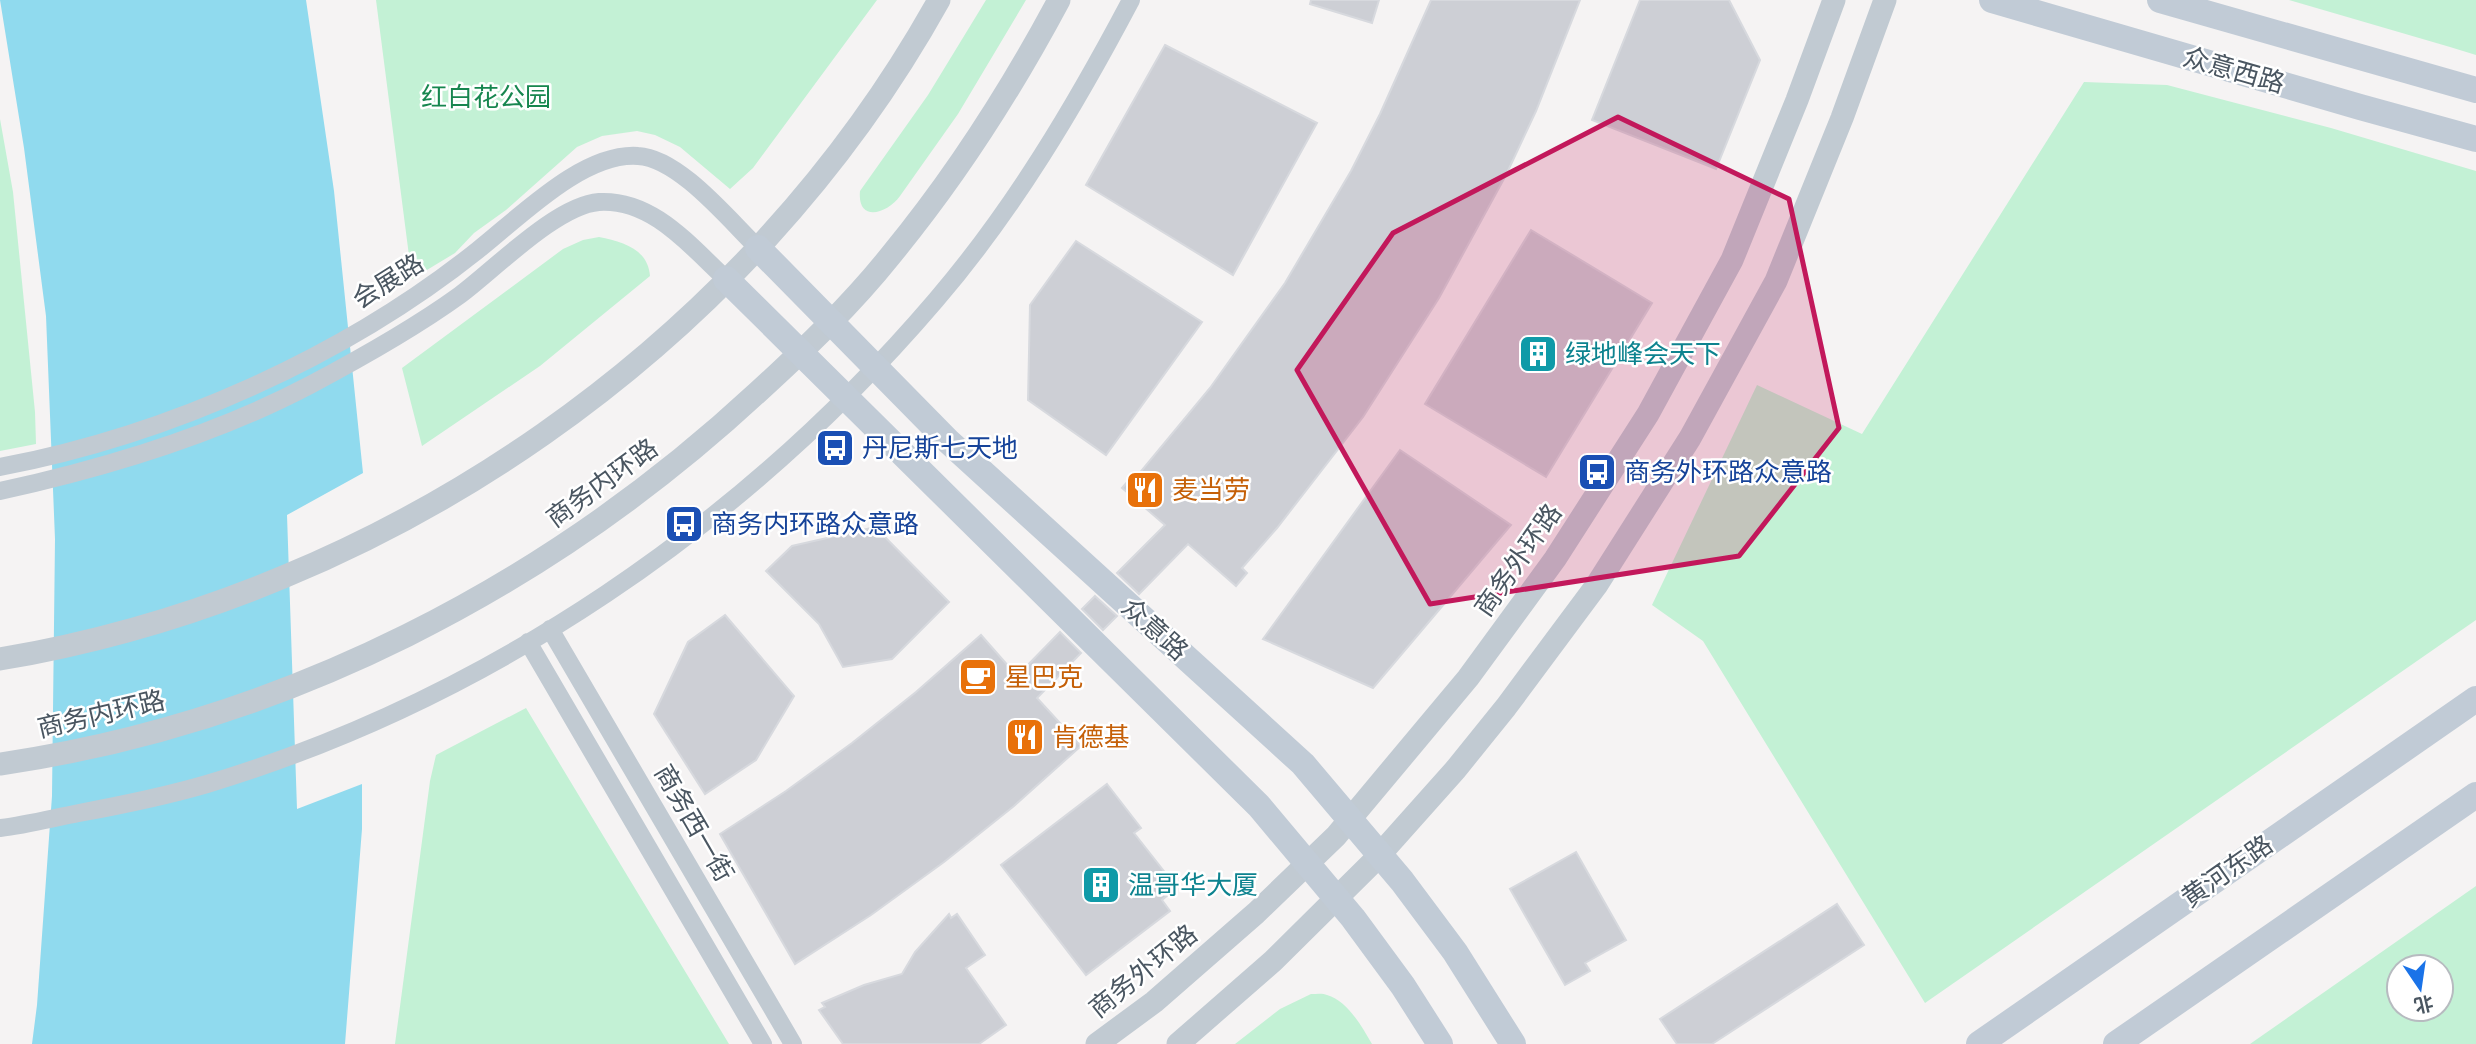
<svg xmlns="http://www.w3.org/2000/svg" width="2476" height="1044" viewBox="0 0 2476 1044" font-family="'Sofia Sans Condensed','Noto Sans SC',sans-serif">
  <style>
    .green { fill: #c3f1d5; fill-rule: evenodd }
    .water { fill: #90daee }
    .building { fill: #cdcfd5; stroke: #d7d9de; stroke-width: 2 }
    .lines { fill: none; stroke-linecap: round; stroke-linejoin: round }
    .minor { stroke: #c1cad2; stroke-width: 18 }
    .tertiary { stroke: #c1cad2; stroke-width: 23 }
    .secondary { stroke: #c1cbd6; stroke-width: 26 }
    .marked { fill: #c2185b; fill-opacity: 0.2; stroke: #c2185b; stroke-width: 5; stroke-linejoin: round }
    .labels { text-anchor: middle; stroke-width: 5; stroke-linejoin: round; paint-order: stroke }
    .street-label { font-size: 26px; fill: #4a5661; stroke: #fff }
    .park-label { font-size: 26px; fill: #17864f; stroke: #fff }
    .culture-label { font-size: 26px; fill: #0d838f; stroke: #fff; text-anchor: start }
    .transit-label { font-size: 26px; fill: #164399; stroke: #fff; text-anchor: start }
    .food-label { font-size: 26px; fill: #c56008; stroke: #fff; text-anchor: start }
  </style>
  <rect width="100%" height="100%" fill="#f5f3f3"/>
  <path class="green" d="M 376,0 L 877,0 L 753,168 L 730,189 L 680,147 L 655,135 L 637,131 L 602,136 L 577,147 L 506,210 L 474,233 L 455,253 L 412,279 Z
    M 986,0 L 1026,0 L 958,114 L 900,196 C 887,214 857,223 860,191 L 928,95 Z
    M 2289,0 L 2476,0 L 2476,55 L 2450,47 Z
    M 2084,82 L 2167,85 L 2331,128 L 2476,171 L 2476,620 L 1925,1003 L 1703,641 L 1652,605 L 1757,385 L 1862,434 Z
    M 0,119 L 13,192 L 35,412 L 36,444 L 0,451 Z
    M 599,237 C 623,242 648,249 650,276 L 540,366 L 422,446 L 402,368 L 563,249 L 583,240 Z
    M 526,708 L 729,1044 L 395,1044 L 430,781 L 436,755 Z
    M 2476,886 L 2476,1044 L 2250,1044 ZM 2399,967 L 2441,967 L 2441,1009 L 2399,1009 Z
    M 1311,994 C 1316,994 1323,993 1327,995 C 1348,1001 1362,1027 1372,1044 L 1235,1044 L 1280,1009 Z"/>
  <path class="water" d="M 0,0 L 306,0 L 334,191 L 363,473 L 287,515 L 297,809 L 362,784 L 362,829 L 345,1044 L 32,1044 L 37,1005 L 52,796 L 55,539 L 46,316 L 24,148 Z"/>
  <path class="building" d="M 1311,0 L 1379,0 L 1372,23 L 1310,4 Z
    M 1431,0 L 1580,0 L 1536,111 L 1506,175 L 1439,298 L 1363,417 L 1277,528 L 1242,568 L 1247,573 L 1236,586 L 1188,544 L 1139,594 L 1117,573 L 1165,525 L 1122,488 L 1135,473 L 1138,475 L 1210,388 L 1285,283 L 1351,171 L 1380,114 Z
    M 1640,0 L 1729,0 L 1760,60 L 1716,169 L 1592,120 Z
    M 1165,45 L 1317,123 L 1233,275 L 1086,185 Z
    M 1531,230 L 1652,303 L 1546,477 L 1425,404 Z
    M 1076,241 L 1202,322 L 1106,455 L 1028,400 L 1030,305 Z
    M 1400,450 L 1511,525 L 1373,688 L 1263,639 Z
    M 875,527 L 949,602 L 892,659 L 843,667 L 819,624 L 766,571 L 792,546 Z
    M 1095,596 L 1117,616 L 1103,630 L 1082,609 Z
    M 725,615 L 794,696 L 756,760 L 705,794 L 654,714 L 688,642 Z
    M 1060,632 L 1081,653 L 1037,698 L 1081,746 L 1014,806 L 944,862 L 871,915 L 795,964 L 720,834 L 786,791 L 852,743 L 916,692 L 981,635 L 1017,676 Z
    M 1107,784 L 1141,828 L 1134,833 L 1170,879 L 1163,886 L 1169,894 L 1162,900 L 1170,911 L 1086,975 L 1001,865 Z
    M 1576,852 L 1626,940 L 1585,963 L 1590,971 L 1565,985 L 1510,889 Z
    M 1837,904 L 1864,945 L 1712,1044 L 1677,1044 L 1660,1019 Z
    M 949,914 L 951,918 L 957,914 L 985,955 L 966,968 L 1006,1025 L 979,1044 L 843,1044 L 819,1010 L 825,1007 L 822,1003 L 864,985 L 902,974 L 915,952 Z"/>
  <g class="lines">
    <path class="minor" d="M 0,467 C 169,435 344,357 478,250 C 520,217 583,152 638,156 C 679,158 729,220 758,248
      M 0,491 C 105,468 215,435 310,385 C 361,358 413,329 460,295 C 495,269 557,205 599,202 C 653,199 690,246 726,279
      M 550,629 L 793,1044
      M 528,642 L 763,1044
      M 0,828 C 26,825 53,818 79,813 C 122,805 166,796 207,784 C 489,699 745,524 936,300 C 1014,209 1075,106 1131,0"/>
    <path class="tertiary" d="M 0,659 C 388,594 748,344 939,0
      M 0,764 C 284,723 549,586 758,392 C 805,349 851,305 891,255 C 956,176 1011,90 1059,0
      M 1097,1044 L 1154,1002 L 1256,913 L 1336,836 L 1468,678 L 1555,559 L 1648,414 L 1732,260 L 1797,100 L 1834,0
      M 1178,1044 L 1273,961 L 1374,861 L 1456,769 L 1506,707 L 1596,586 L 1690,438 L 1776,281 L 1842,118 L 1885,0"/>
    <path class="secondary" d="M 1992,0 L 2360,107 L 2476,139
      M 2160,0 L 2476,90
      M 758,248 L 948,441 L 1303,764 L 1402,881 L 1455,952 L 1513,1044
      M 726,279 L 1259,806 L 1353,918 L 1403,986 L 1440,1044
      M 1979,1044 L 2476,699
      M 2116,1044 L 2476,795"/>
  </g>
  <path class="marked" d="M 1618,117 L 1789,199 L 1839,428 L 1739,556 L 1430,604 L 1297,370 L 1393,233 Z"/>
  <defs>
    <symbol id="building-square" viewBox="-11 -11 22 22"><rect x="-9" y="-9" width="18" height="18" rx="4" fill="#0f9aa8" stroke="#fff"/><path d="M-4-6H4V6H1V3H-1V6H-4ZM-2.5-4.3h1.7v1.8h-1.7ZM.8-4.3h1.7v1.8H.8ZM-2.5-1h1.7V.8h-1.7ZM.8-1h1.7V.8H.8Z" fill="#fff"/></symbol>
    <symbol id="bus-square" viewBox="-11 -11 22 22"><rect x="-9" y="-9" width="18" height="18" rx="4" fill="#1a4fb4" stroke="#fff"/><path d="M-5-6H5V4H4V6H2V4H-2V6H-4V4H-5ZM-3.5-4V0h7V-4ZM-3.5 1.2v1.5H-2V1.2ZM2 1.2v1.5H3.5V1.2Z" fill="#fff"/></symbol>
    <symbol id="restaurant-square" viewBox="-11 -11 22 22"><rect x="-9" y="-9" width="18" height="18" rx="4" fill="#e8710a" stroke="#fff"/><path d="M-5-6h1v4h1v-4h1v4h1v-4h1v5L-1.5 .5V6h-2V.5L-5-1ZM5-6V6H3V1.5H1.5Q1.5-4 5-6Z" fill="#fff"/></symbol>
    <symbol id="cafe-square" viewBox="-11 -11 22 22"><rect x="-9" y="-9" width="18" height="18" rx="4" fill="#e8710a" stroke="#fff"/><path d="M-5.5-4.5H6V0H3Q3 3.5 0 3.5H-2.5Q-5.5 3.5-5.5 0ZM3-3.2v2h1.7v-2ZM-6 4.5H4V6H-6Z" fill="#fff"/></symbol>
  </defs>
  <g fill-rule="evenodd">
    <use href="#building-square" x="1516" y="332" width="44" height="44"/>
    <use href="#bus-square" x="813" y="426" width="44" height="44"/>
    <use href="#bus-square" x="1575" y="450" width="44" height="44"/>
    <use href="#restaurant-square" x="1123" y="468" width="44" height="44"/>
    <use href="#bus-square" x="662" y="502" width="44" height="44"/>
    <use href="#cafe-square" x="956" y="655" width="44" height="44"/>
    <use href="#restaurant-square" x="1003" y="715" width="44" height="44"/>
    <use href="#building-square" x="1079" y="863" width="44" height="44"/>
  </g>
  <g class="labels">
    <g class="street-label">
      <text transform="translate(2234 70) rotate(16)" y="9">众意西路</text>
      <text transform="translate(388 281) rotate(-32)" y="9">会展路</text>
      <text transform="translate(602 483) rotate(-36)" y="9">商务内环路</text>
      <text transform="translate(1518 560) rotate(-55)" y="9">商务外环路</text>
      <text transform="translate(1155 629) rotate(42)" y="9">众意路</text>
      <text transform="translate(101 714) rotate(-13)" y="9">商务内环路</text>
      <text transform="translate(694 823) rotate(60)" y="9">商务西一街</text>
      <text transform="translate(2227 871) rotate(-35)" y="9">黄河东路</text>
      <text transform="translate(1143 971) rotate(-39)" y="9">商务外环路</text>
    </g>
    <g class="park-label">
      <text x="486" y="106">红白花公园</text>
    </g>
    <g class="culture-label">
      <text x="1565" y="363">绿地峰会天下</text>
      <text x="1128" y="894">温哥华大厦</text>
    </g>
    <g class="transit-label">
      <text x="862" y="457">丹尼斯七天地</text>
      <text x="1624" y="481">商务外环路众意路</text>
      <text x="711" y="533">商务内环路众意路</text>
    </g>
    <g class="food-label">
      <text x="1172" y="499">麦当劳</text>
      <text x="1005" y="686">星巴克</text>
      <text x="1052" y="746">肯德基</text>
    </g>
  </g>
  <g transform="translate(2420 988) rotate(167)"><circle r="33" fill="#ffffff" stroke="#b7bbc0" stroke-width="2"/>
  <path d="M0-5L12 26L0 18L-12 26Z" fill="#1a73e8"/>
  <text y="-10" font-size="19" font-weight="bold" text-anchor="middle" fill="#4a5661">北</text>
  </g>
</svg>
